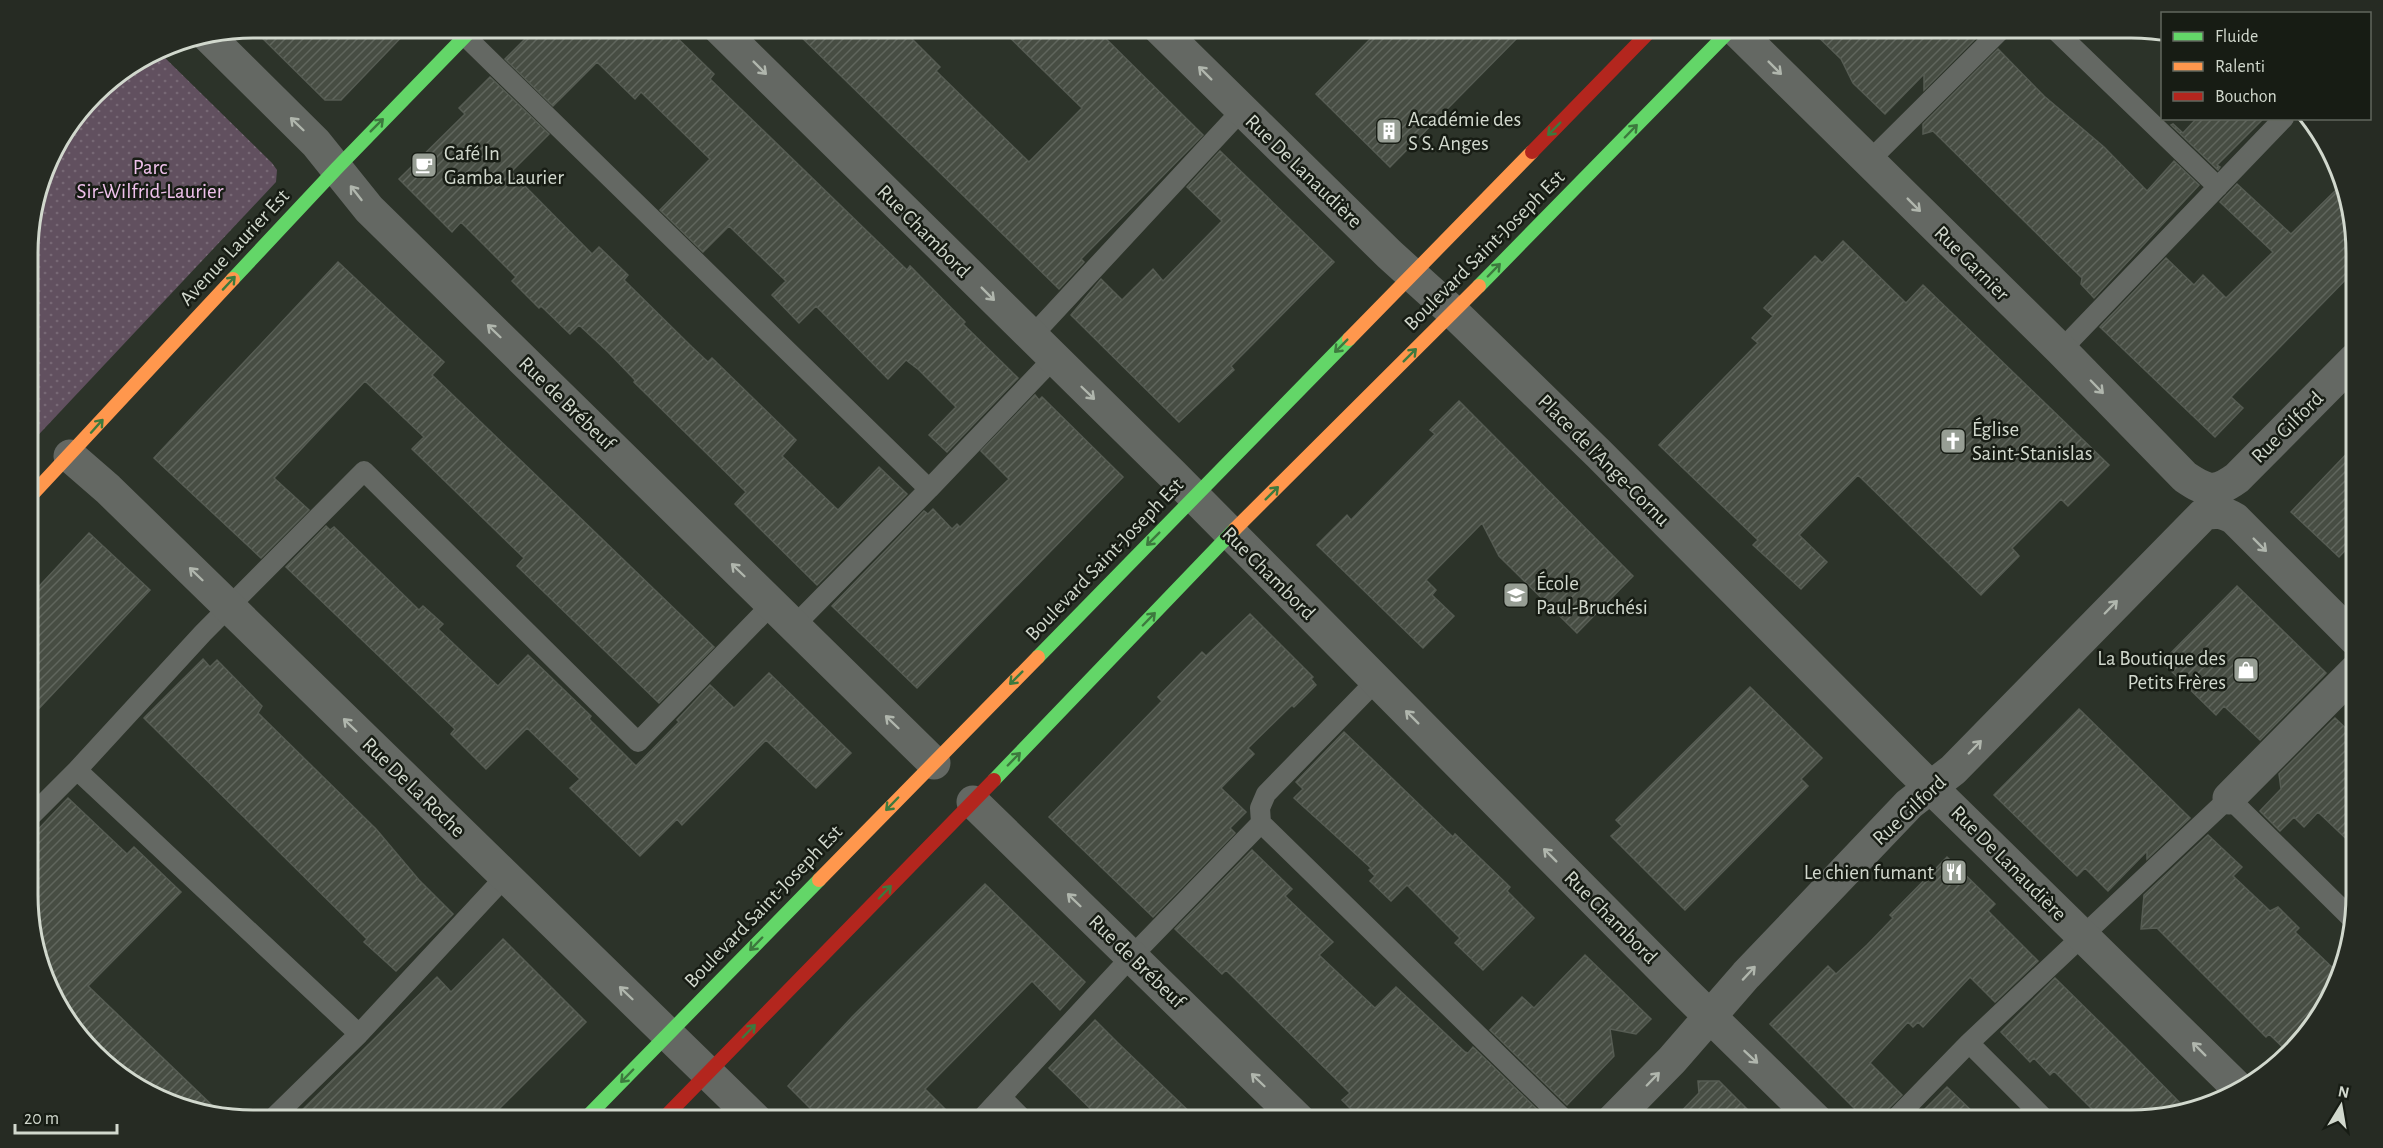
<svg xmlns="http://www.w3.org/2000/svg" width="2383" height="1148" viewBox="0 0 2383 1148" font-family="'Alegreya Sans',sans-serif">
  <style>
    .park { fill: url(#park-dots) }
    .building { fill: url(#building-hatch); stroke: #565c53; stroke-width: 1.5 }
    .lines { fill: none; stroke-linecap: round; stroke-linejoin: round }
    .lane { stroke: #646863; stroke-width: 20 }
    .street { stroke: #646863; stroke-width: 33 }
    .fast { stroke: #63d668; stroke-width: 14 }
    .slow { stroke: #ff974d; stroke-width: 14 }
    .jam { stroke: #b3261e; stroke-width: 14 }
    .oneway { stroke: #b0b6ad }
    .oneway2 { stroke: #3d793e }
    .labels { text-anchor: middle; stroke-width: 5; stroke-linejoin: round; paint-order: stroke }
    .poi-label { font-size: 21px; fill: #d1d8cd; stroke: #171c14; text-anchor: start }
    .park-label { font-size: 21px; fill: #efc1eb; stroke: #171c14 }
    .street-label { font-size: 21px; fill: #d1d8cd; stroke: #171c14 }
    .rim { fill: none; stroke: #d1d8cd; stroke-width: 3 }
  </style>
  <defs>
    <pattern id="park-dots" width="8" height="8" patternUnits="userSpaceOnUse" patternTransform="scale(1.5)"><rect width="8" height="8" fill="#61505f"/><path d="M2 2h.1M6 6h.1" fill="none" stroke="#776875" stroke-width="1.8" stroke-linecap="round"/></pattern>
    <pattern id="building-hatch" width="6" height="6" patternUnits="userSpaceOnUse" patternTransform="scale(1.5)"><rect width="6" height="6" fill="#474d43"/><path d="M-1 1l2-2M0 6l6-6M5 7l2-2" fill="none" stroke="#60665d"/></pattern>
  </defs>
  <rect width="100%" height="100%" fill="#2c3329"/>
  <path class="park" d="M 157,50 L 272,163 L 277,170 L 276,182 L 28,446 L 28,237 L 50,153 L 103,83 Z"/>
  <path class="building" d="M 251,27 L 411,27 L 341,100 L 325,100 Z
    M 537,27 L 666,27 L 714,74 L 710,79 L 907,270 L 910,266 L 965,322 L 963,324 L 1018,378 L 947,452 L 929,435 L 956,407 L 919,370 L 906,360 L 888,379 L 816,306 L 799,323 L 772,295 L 786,281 L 729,226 L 703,252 L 660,210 L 710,159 L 641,92 L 635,99 L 597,62 L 553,106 L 505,59 Z
    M 791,27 L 900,27 L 940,67 L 936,71 L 1029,162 L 1082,108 L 999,27 L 1094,27 L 1203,135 L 1081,259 L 1084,262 L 1059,289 Z
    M 1382,27 L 1528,27 L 1390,167 L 1316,94 Z
    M 1808,27 L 1976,27 L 1982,32 L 1924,90 L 1924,74 L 1885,114 L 1853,83 L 1841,59 Z
    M 1998,49 L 2044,96 L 2104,147 L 2147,191 L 2174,161 L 2199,185 L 2094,298 L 2081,284 L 2082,278 L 1933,131 L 1923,134 L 1923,124 Z
    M 490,77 L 549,134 L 511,172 L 592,254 L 599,247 L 628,275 L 624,280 L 692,347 L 708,362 L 712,358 L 796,440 L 782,456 L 838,510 L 879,467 L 907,494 L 817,585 L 735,504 L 746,492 L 634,382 L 635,380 L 608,352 L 579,325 L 570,334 L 541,306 L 539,308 L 512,281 L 516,277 L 461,222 L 452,232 L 399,179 L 465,114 L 459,108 Z
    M 2197,118 L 2264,118 L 2217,165 L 2220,167 L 2218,170 L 2171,125 L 2173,124 L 2183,133 Z
    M 1220,151 L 1334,262 L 1231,366 L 1234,370 L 1179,422 L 1071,315 L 1101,279 L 1122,300 L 1153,269 L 1163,281 L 1222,221 L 1187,187 Z
    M 2237,184 L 2291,234 L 2340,186 L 2354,223 L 2354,271 L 2231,397 L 2243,408 L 2215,437 L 2100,327 L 2166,258 L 2194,285 L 2203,275 L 2226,298 L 2273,252 L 2220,202 Z
    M 1843,241 L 1906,303 L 1923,285 L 2109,465 L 2068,506 L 2061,499 L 2012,548 L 2019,556 L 1981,595 L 1858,475 L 1799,535 L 1827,562 L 1801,589 L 1753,545 L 1758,540 L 1659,445 L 1758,343 L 1752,338 L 1773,316 L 1764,308 L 1815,256 L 1822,263 Z
    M 338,262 L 444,362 L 432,375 L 714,647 L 659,703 L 517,566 L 524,558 L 412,449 L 424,437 L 365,381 L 274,478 L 309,510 L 261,558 L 154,458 Z
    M 1035,395 L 1039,400 L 1042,397 L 1123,477 L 917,688 L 832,606 L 924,511 L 928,514 L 933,509 L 952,529 L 957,524 L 960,527 L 1009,479 L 981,451 Z
    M 1459,401 L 1633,576 L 1577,633 L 1499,556 L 1482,523 L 1426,580 L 1436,590 L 1432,595 L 1454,616 L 1423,648 L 1317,545 L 1347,515 L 1351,520 L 1435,434 L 1430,430 Z
    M 2355,445 L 2355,540 L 2339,557 L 2291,512 Z
    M 326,526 L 330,530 L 334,527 L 419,610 L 423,606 L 443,624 L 438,629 L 498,686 L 528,655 L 591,716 L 589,719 L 636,766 L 679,722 L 677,720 L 710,685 L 734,708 L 769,673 L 851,753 L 816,788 L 766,740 L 682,825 L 677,819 L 640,856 L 570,788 L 580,779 L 527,728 L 486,769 L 451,734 L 455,729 L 286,567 Z
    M 89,533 L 150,590 L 29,719 L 28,598 Z
    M 2237,586 L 2326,673 L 2260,740 L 2224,706 L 2216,715 L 2162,662 Z
    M 1250,614 L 1313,677 L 1311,679 L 1316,685 L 1294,707 L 1292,705 L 1248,748 L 1254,754 L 1221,788 L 1246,812 L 1230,828 L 1235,833 L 1153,917 L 1049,817 L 1162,701 L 1158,697 L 1202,652 L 1206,656 Z
    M 203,659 L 210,667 L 217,660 L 262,706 L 258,713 L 376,829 L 419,880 L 453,914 L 396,971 L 364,942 L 367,939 L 144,718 Z
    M 1750,687 L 1822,758 L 1801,779 L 1808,786 L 1685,910 L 1611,836 L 1622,826 L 1616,820 Z
    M 2079,709 L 2190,818 L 2147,859 L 2147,851 L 2108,891 L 2085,868 L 2077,876 L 1994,795 Z
    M 2335,718 L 2356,738 L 2356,848 L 2318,812 L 2304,827 L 2294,817 L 2280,831 L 2260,811 L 2281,789 L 2279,774 Z
    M 1344,732 L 1453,837 L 1455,834 L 1510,887 L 1507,891 L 1534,918 L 1483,970 L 1455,943 L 1460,938 L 1407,885 L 1391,901 L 1370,881 L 1375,876 L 1369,870 L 1371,868 L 1294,798 L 1303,789 L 1296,782 Z
    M 68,798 L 127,854 L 134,847 L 181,892 L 88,986 L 220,1113 L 153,1098 L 73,1033 L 44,982 L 29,926 L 29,839 Z
    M 2208,835 L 2242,867 L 2233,876 L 2270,911 L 2278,907 L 2299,928 L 2295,932 L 2337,972 L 2333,995 L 2300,1045 L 2290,1054 L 2269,1034 L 2266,1037 L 2157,928 L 2141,929 L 2144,895 Z
    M 1252,850 L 1292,889 L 1285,896 L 1333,942 L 1319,955 L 1375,1008 L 1396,987 L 1465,1052 L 1468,1053 L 1473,1047 L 1549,1121 L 1363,1121 L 1342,1100 L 1350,1093 L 1226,970 L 1222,974 L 1175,929 Z
    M 1947,857 L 1995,904 L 1988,911 L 2038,961 L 1995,1002 L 1970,977 L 1923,1027 L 1918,1022 L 1913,1027 L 1908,1022 L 1870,1063 L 1902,1095 L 1884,1113 L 1881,1121 L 1867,1121 L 1770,1024 L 1828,966 L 1836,974 L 1867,945 L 1893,918 L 1890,915 Z
    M 985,884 L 1085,982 L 1060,1010 L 1032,981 L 925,1089 L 957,1121 L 823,1121 L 788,1086 L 852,1017 Z
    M 503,939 L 586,1022 L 487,1121 L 291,1121 L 437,977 L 451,992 Z
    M 1585,955 L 1651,1019 L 1636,1034 L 1610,1029 L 1614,1056 L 1567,1105 L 1490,1030 L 1522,997 L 1534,1008 Z
    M 2055,978 L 2126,1048 L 2189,1112 L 2145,1121 L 2104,1121 L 2054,1071 L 2050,1075 L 2034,1058 L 2030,1062 L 2001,1032 Z
    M 1095,1020 L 1118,1043 L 1199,1121 L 1103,1121 L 1049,1068 Z
    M 1698,1081 L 1719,1081 L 1759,1121 L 1672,1121 L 1699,1093 Z
    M 1947,1087 L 1982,1121 L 1910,1121 L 1919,1112 L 1920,1114 Z"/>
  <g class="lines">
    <path class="lane" d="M 2052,27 L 2218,187
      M 465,36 L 929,489 L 794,626
      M 1869,161 L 2004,27
      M 1031,337 L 1242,110
      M 2061,350 L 2284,118
      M 929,489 L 1053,359
      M 1376,681 L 1266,794 L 1260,808 L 1261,823 L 1566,1121
      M 29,818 L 77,770
      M 505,877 L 359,1034 L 77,770 L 203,633 L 364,471 L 638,742 L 772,604
      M 1969,1043 L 2047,1121
      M 1002,1098 L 1025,1121
      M 270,1121 L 359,1034
      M 979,1121 L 1132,956 L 1261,823
      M 1893,1121 L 1969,1043 L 2229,798 L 2351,918"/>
    <path class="street" d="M 718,27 L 1172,474 L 1685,992 L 1817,1121
      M 1158,27 L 1389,254 L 1453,312 L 1599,454 L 1909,766 L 2241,1091
      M 1733,27 L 2061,350 L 2185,477 C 2207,492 2215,494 2237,478 L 2354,360
      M 208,36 L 316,143 L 369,209 L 934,763
      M 70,456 L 108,489 L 757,1121
      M 2229,798 L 2355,671
      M 973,802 L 1300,1121
      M 1612,1121 L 1672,1060 L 1746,975 L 1909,804 L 1953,770 L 2204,514 C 2217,511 2224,512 2235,519 L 2355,639"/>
    <path class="fast" d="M 233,279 L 337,168 L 474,27
      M 1479,286 L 1733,27
      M 1038,657 L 1349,339
      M 994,780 L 1235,529
      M 583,1121 L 819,880"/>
    <path class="slow" d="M 1349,339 L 1532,152
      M 28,499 L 233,279
      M 1235,529 L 1479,286
      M 819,880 L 1038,657"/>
    <path class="jam" d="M 1532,152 L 1654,27
      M 661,1121 L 994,780"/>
  </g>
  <defs><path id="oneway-shaft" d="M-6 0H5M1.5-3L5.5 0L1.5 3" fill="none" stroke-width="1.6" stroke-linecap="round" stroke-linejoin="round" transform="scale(1.5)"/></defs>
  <g class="oneway">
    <use href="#oneway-shaft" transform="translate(760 68) rotate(45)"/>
    <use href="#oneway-shaft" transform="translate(1775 68) rotate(45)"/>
    <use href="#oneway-shaft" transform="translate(1205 73) rotate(-135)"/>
    <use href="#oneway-shaft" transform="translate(297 124) rotate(-136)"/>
    <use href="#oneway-shaft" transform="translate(356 193) rotate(-128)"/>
    <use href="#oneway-shaft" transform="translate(1914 205) rotate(45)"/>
    <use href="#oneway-shaft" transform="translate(988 294) rotate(45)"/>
    <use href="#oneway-shaft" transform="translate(494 331) rotate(-136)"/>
    <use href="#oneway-shaft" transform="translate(2097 387) rotate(46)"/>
    <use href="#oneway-shaft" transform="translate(1088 393) rotate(44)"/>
    <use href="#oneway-shaft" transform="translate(2260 545) rotate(45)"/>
    <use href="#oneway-shaft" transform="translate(738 570) rotate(-136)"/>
    <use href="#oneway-shaft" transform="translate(196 574) rotate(-136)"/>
    <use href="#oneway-shaft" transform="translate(2111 607) rotate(-46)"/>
    <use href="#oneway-shaft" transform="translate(1412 717) rotate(-135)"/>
    <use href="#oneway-shaft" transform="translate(892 722) rotate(-136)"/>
    <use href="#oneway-shaft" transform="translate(350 725) rotate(-136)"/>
    <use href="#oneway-shaft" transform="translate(1975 747) rotate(-46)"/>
    <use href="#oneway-shaft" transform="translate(1550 855) rotate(-135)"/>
    <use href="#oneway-shaft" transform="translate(1074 900) rotate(-136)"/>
    <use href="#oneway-shaft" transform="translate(1749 973) rotate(-47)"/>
    <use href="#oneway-shaft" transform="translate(626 993) rotate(-136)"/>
    <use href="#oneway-shaft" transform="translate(2199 1049) rotate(-135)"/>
    <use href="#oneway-shaft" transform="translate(1751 1057) rotate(43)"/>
    <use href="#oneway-shaft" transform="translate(1653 1079) rotate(-46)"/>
    <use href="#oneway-shaft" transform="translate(1258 1080) rotate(-136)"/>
  </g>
  <g class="oneway2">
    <use href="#oneway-shaft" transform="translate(377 125) rotate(-45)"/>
    <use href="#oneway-shaft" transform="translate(1554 129) rotate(135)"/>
    <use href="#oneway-shaft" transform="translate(1631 131) rotate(-46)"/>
    <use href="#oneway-shaft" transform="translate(1494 270) rotate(-46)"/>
    <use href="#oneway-shaft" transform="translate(229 283) rotate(-47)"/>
    <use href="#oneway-shaft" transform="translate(1341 346) rotate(135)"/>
    <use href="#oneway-shaft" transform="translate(1410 355) rotate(-45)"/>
    <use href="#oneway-shaft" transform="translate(97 426) rotate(-48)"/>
    <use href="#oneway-shaft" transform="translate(1272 493) rotate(-45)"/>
    <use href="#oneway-shaft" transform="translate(1153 539) rotate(135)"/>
    <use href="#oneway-shaft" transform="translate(1149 619) rotate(-46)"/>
    <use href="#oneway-shaft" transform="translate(1016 678) rotate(135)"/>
    <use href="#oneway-shaft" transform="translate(1014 759) rotate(-46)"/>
    <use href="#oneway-shaft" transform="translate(892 804) rotate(134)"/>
    <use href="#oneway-shaft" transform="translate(885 892) rotate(-46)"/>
    <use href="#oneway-shaft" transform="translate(756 944) rotate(134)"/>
    <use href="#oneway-shaft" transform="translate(749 1031) rotate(-46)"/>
    <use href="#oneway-shaft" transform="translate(627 1076) rotate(134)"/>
  </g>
  <defs>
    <symbol id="building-square" viewBox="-11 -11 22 22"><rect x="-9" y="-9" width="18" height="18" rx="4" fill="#979e94" stroke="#171c14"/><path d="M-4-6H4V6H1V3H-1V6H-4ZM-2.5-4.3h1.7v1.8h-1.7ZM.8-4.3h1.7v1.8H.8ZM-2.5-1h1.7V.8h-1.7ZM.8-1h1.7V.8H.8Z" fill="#fff"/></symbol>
    <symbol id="cafe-square" viewBox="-11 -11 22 22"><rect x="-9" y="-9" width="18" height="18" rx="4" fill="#979e94" stroke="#171c14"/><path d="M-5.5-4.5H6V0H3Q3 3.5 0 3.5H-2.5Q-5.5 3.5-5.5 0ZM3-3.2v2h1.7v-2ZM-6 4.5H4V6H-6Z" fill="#fff"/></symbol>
    <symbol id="church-square" viewBox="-11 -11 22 22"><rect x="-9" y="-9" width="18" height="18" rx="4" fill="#979e94" stroke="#171c14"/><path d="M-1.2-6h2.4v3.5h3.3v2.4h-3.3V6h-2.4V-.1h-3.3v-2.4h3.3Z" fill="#fff"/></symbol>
    <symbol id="school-square" viewBox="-11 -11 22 22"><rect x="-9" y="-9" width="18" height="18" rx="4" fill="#979e94" stroke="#171c14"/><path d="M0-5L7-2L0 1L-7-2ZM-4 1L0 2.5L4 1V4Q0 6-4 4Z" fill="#fff"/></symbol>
    <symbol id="shop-square" viewBox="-11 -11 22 22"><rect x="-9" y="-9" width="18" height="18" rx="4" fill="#979e94" stroke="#171c14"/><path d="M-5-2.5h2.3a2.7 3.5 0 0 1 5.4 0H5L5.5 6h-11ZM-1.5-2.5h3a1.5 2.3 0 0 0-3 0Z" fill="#fff"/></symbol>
    <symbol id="restaurant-square" viewBox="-11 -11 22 22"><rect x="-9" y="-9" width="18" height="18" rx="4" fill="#979e94" stroke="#171c14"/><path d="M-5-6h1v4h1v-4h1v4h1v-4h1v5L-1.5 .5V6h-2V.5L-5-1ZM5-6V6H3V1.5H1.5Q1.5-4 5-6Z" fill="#fff"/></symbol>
  </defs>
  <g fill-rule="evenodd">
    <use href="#building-square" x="1374" y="116" width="30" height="30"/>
    <use href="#cafe-square" x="409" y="150" width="30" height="30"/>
    <use href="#church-square" x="1938" y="426" width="30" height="30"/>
    <use href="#school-square" x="1501" y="580" width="30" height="30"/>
    <use href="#shop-square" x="2231" y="655" width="30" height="30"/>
    <use href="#restaurant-square" x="1939" y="857" width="30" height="30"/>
  </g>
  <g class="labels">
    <g class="poi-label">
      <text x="1408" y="126">Académie des<tspan x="1408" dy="24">S S. Anges</tspan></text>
      <text x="444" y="160">Café In<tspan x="444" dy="24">Gamba Laurier</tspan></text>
      <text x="1972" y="436">Église<tspan x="1972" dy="24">Saint-Stanislas</tspan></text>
      <text x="1536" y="590">École<tspan x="1536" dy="24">Paul-Bruchési</tspan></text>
      <text x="2226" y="665" text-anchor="end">La Boutique des<tspan x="2226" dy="24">Petits Frères</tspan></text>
      <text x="1934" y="879" text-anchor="end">Le chien fumant</text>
    </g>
    <g class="park-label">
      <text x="150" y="174">Parc<tspan x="150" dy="24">Sir-Wilfrid-Laurier</tspan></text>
    </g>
    <g class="street-label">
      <text transform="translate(1304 171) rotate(44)" y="7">Rue De Lanaudière</text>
      <text transform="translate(924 231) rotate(45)" y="7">Rue Chambord</text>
      <text transform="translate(234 247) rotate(-47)" y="7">Avenue Laurier Est</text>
      <text transform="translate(1484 250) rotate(-45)" y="7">Boulevard Saint-Joseph Est</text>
      <text transform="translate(1972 263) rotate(45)" y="7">Rue Garnier</text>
      <text transform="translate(567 403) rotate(44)" y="7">Rue de Brébeuf</text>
      <text transform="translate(2287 427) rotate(-45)" y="7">Rue Gilford</text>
      <text transform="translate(1604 460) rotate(45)" y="7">Place de l'Ange-Cornu</text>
      <text transform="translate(1104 559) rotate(-46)" y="7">Boulevard Saint-Joseph Est</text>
      <text transform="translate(1269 573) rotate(45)" y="7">Rue Chambord</text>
      <text transform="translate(414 787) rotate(44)" y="7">Rue De La Roche</text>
      <text transform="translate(1909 810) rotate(-43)" y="7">Rue Gilford</text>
      <text transform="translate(2009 863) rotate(45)" y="7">Rue De Lanaudière</text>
      <text transform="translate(763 906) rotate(-46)" y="7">Boulevard Saint-Joseph Est</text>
      <text transform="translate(1611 917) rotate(45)" y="7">Rue Chambord</text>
      <text transform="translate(1137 961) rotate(44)" y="7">Rue de Brébeuf</text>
    </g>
  </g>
  <path d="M0 0H2383V1148H0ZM253 38H2131A215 215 0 0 1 2346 253V895A215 215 0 0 1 2131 1110H253A215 215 0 0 1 38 895V253A215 215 0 0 1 253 38Z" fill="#262b23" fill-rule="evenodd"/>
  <path class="rim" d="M253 38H2131A215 215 0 0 1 2346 253V895A215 215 0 0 1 2131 1110H253A215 215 0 0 1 38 895V253A215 215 0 0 1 253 38Z"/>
  <rect x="2161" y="12" width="210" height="108" fill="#171c14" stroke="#61675e" stroke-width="1.5"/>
  <rect x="2173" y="32" width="30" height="9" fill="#63d668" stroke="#61675e" stroke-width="1.5"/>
  <text x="2215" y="42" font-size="18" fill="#d1d8cd">Fluide</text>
  <rect x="2173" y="62" width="30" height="9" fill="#ff974d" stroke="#61675e" stroke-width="1.5"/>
  <text x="2215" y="72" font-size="18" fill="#d1d8cd">Ralenti</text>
  <rect x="2173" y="92" width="30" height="9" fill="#b3261e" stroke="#61675e" stroke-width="1.5"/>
  <text x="2215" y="102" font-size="18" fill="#d1d8cd">Bouchon</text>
  <g transform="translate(2341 1106) rotate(11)" stroke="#171c14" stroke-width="4.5" paint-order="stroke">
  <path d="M0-4.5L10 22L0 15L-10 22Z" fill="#d1d8cd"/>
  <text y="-9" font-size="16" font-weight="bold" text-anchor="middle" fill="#d1d8cd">N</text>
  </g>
  <path d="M15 1124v9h102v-9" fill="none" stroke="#d1d8cd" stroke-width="3"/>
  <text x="24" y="1124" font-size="18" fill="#d1d8cd" stroke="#171c14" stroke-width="4.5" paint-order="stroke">20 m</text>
</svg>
